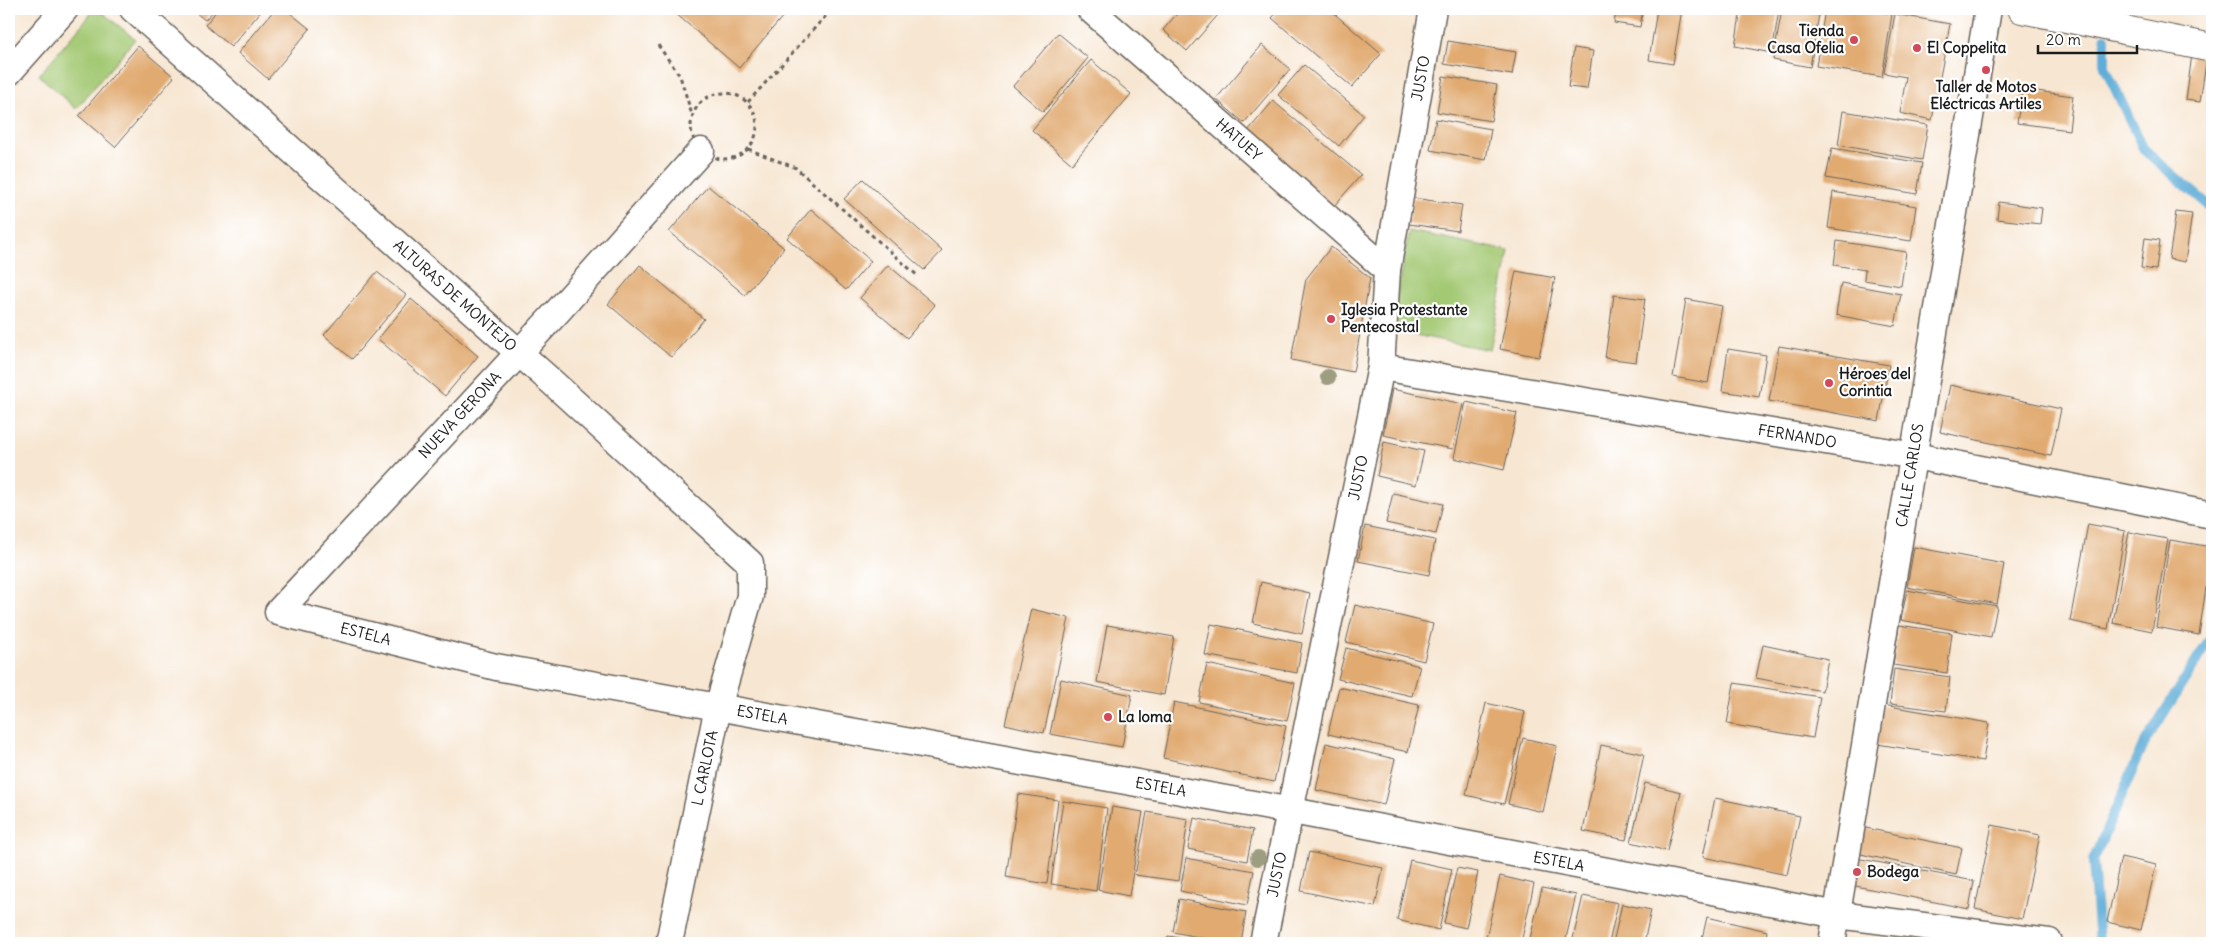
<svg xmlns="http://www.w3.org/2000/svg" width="2221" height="952" viewBox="0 0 2221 952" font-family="Delius,sans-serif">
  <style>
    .green { fill: #a4c974; stroke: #607248 }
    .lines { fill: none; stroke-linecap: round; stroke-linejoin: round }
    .stream { stroke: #5fadd8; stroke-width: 10 }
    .building { fill: #e1aa71 }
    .street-casing { stroke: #69635b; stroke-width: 29 }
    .secondary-casing { stroke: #69635b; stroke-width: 30 }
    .path { stroke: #69635b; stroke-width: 3; stroke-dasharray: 4 4; stroke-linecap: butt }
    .street { stroke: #fff; stroke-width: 26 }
    .secondary { stroke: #fff; stroke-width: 28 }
    .tree { fill: #9c9d81 }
    .poi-dot { fill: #d1495b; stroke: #fff; stroke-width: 2 }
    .labels { text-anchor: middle; stroke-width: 4.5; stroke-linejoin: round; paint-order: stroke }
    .poi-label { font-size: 15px; font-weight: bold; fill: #1c1c1c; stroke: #fff; text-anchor: start }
    .street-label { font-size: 15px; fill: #1c1c1c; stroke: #fff }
  </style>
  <rect width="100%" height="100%" fill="#fff"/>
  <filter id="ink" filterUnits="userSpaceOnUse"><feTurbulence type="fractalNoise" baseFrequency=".02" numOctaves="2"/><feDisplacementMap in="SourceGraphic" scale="10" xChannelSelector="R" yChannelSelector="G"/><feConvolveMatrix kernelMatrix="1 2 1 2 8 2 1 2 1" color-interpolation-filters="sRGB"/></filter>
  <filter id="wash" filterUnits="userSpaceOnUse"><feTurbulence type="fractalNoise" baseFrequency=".0096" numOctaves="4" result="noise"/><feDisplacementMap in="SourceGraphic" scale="20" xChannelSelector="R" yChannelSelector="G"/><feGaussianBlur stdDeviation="1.12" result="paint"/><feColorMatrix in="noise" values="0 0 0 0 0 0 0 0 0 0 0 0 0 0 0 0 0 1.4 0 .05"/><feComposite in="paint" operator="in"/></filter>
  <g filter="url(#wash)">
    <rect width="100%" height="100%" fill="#f7e6d1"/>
    <path class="green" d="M 95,9 L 98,9 L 135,39 L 76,109 L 39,75 Z
      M 1409,231 L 1509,251 L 1490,350 L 1390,330 Z"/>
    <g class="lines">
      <path class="stream" d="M 2105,38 L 2105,67 L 2144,150 L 2212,208
        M 2099,943 L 2093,861 L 2143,746 L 2209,641"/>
    </g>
    <g id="blocks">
      <path class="building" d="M 191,9 L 215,9 L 205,20 Z
        M 218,9 L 263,9 L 231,47 L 205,25 Z
        M 275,9 L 285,9 L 310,29 L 268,79 L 238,53 Z
        M 678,9 L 789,9 L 739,68 L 675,13 Z
        M 1181,9 L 1223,9 L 1187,51 L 1163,30 Z
        M 1280,9 L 1329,9 L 1381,54 L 1352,87 L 1272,18 Z
        M 1617,9 L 1643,9 L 1640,27 L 1614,23 Z
        M 1657,9 L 1682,9 L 1673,64 L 1649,60 Z
        M 1741,9 L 1779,9 L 1772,53 L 1735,46 Z
        M 1782,9 L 1820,9 L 1810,67 L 1773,60 Z
        M 1825,9 L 1861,9 L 1892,14 L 1882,77 L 1816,66 Z
        M 1895,14 L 1950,24 L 1932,120 L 1900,113 L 1906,77 L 1884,73 Z
        M 1058,33 L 1088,58 L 1043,112 L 1013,86 Z
        M 1448,41 L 1516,52 L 1512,75 L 1444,64 Z
        M 1262,45 L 1290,69 L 1244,123 L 1216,99 Z
        M 138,46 L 174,77 L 115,147 L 79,116 Z
        M 1574,48 L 1593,51 L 1587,89 L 1568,87 Z
        M 2192,54 L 2207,56 L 2200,102 L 2186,100 Z
        M 1091,60 L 1131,94 L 1072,164 L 1032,130 Z
        M 1304,65 L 1364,115 L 1339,146 L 1278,95 Z
        M 1443,76 L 1497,85 L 1491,121 L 1437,112 Z
        M 2022,89 L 2073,96 L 2069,130 L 2017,123 Z
        M 1273,101 L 1361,175 L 1334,206 L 1247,132 Z
        M 1843,111 L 1928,125 L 1922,160 L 1838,145 Z
        M 1436,119 L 1491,129 L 1486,160 L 1430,150 Z
        M 1832,148 L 1922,163 L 1917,194 L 1826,178 Z
        M 863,179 L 942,251 L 924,270 L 844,199 Z
        M 708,186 L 784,248 L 745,295 L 669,232 Z
        M 1833,192 L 1916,206 L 1911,241 L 1828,228 Z
        M 1413,198 L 1462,205 L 1458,231 L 1409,224 Z
        M 1999,202 L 2042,208 L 2040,224 L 1997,219 Z
        M 811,209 L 871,261 L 846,290 L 787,238 Z
        M 2176,212 L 2192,214 L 2185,262 L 2169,259 Z
        M 2145,238 L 2160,240 L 2156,270 L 2141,268 Z
        M 1837,241 L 1906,252 L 1901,286 L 1864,280 L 1865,270 L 1834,265 Z
        M 1331,247 L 1370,278 L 1353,372 L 1291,360 L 1306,279 Z
        M 640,265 L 704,319 L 671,357 L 608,304 Z
        M 888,265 L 935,305 L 907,338 L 860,298 Z
        M 1516,271 L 1555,278 L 1539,357 L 1500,349 Z
        M 377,272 L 406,295 L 352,359 L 324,335 Z
        M 1841,283 L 1901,294 L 1895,326 L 1836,315 Z
        M 1614,295 L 1645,299 L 1636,362 L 1605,358 Z
        M 411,299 L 478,356 L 445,396 L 378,339 Z
        M 1686,299 L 1722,306 L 1708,383 L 1673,377 Z
        M 1779,346 L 1889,365 L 1879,421 L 1769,401 Z
        M 1728,349 L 1766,355 L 1759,397 L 1722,391 Z
        M 1950,385 L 2061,409 L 2051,456 L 1940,432 Z
        M 1392,389 L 1463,404 L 1453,449 L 1383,435 Z
        M 1466,402 L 1517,413 L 1504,470 L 1454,458 Z
        M 1384,442 L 1424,451 L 1416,485 L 1377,476 Z
        M 1393,493 L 1443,504 L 1436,534 L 1386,523 Z
        M 2088,524 L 2125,531 L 2108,629 L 2070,621 Z
        M 1365,526 L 1435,540 L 1429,575 L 1358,561 Z
        M 2129,532 L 2168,539 L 2152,631 L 2113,623 Z
        M 2170,540 L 2212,547 L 2199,635 L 2156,627 Z
        M 1914,547 L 2004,564 L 1997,604 L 1907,587 Z
        M 1261,582 L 1310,593 L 1302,634 L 1253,623 Z
        M 1907,590 L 1997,606 L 1991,637 L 1901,620 Z
        M 1355,605 L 1433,624 L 1424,661 L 1346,642 Z
        M 1031,609 L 1069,618 L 1044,733 L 1005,724 Z
        M 1211,624 L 1302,643 L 1297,673 L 1205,655 Z
        M 1107,625 L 1174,637 L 1164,695 L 1097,682 Z
        M 1899,625 L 1952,633 L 1947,673 L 1893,665 Z
        M 1763,645 L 1828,659 L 1822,691 L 1756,678 Z
        M 1346,648 L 1420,666 L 1412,696 L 1338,679 Z
        M 1207,664 L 1295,683 L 1287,721 L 1199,702 Z
        M 1894,669 L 1950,677 L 1946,711 L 1890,704 Z
        M 1061,679 L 1132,695 L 1122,747 L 1050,734 Z
        M 1734,683 L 1820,697 L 1813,738 L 1727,724 Z
        M 1339,687 L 1419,705 L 1408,752 L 1328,734 Z
        M 1174,702 L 1286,726 L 1274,782 L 1163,758 Z
        M 1486,703 L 1525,712 L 1504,804 L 1466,795 Z
        M 1883,705 L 1989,723 L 1983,761 L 1877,744 Z
        M 1523,738 L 1557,746 L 1543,812 L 1508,804 Z
        M 1326,743 L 1395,759 L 1384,805 L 1316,790 Z
        M 1601,745 L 1644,754 L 1626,840 L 1583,831 Z
        M 1645,783 L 1681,792 L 1667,851 L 1631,842 Z
        M 1018,794 L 1058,800 L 1047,884 L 1006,877 Z
        M 1715,798 L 1800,816 L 1787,875 L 1703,857 Z
        M 1063,801 L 1107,808 L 1096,891 L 1051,884 Z
        M 1112,807 L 1143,812 L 1129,896 L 1098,890 Z
        M 1147,812 L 1188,819 L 1179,881 L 1135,875 Z
        M 1194,818 L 1253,830 L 1247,861 L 1188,849 Z
        M 1992,825 L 2040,835 L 2022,919 L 1975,909 Z
        M 1861,827 L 1962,848 L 1956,875 L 1856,853 Z
        M 1309,852 L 1383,868 L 1375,907 L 1301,891 Z
        M 1851,857 L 1974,881 L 1969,909 L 1846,884 Z
        M 2121,857 L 2156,865 L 2141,930 L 2107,922 Z
        M 1186,858 L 1254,871 L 1247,905 L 1180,891 Z
        M 1410,860 L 1452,869 L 1439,930 L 1397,920 Z
        M 1457,868 L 1478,872 L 1466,928 L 1444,923 Z
        M 1500,876 L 1534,884 L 1521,943 L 1485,943 Z
        M 1542,888 L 1576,895 L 1565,943 L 1529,943 Z
        M 1583,896 L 1618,903 L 1609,943 L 1572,943 Z
        M 1179,899 L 1246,912 L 1241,943 L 1229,943 L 1173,932 Z
        M 1622,904 L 1651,910 L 1644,943 L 1613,943 Z
        M 1707,917 L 1767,931 L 1765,943 L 1701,943 Z
        M 1168,936 L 1201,942 L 1201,943 L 1166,943 Z"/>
    </g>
  </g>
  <g filter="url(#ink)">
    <use href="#blocks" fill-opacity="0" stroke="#69635b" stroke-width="1"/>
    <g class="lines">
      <defs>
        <g id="street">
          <path id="s1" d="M 133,9 L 553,383 L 750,563 L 750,596 L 718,707 L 669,943"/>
          <path id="s2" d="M 1090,9 L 1387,270"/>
          <path d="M 9,72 L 65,9"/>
          <path id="s3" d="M 701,151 L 558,311 L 278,612 L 496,667 L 1292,811 L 1838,915 L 2049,942"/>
          <path id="s4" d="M 1381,367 L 1915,456 L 2212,515"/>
          <path id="s5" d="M 1263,943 L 1381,367 L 1387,270 L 1433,9"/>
          <path id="s6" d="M 1832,943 L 1988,9"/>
        </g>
        <path id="secondary" d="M 2022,9 L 2212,48"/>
      </defs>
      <use href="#street" class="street-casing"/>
      <use href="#secondary" class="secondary-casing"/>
      <path class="path" d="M 658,45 L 680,76 L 692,115
        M691 126a33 33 0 1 1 66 0a33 33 0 1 1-66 0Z
        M 748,102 L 832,9
        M 748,149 L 796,168 L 919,277"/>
      <use href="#street" class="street"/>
      <use href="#secondary" class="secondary"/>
    </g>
    <g class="tree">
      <circle cx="1328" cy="377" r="8"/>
      <circle cx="1258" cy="858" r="8"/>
    </g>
  </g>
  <g class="poi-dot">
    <circle cx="1854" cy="40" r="5"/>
    <circle cx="1917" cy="48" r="5"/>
    <circle cx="1986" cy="70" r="5"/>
    <circle cx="1331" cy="319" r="5"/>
    <circle cx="1829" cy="383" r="5"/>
    <circle cx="1108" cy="717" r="5"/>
    <circle cx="1857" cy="872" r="5"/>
  </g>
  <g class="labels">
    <g class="poi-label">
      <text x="1844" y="36" text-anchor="end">Tienda<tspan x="1844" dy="17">Casa Ofelia</tspan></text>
      <text x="1927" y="53">El Coppelita</text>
      <text x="1986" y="92" text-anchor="middle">Taller de Motos<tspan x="1986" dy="17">Eléctricas Artiles</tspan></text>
      <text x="1341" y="315">Iglesia Protestante<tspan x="1341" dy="17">Pentecostal</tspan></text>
      <text x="1839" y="379">Héroes del<tspan x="1839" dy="17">Corintia</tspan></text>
      <text x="1118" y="722">La loma</text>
      <text x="1867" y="877">Bodega</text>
    </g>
    <g class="street-label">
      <text dy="5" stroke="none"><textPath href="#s5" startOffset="880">JUSTO</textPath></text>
      <text dy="5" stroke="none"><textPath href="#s2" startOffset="198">HATUEY</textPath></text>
      <text dy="5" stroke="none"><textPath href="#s1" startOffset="431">ALTURAS DE MONTEJO</textPath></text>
      <text transform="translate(460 415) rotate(-47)" y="5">NUEVA GERONA</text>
      <text dy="5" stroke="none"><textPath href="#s4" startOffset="422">FERNANDO</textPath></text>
      <text dy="5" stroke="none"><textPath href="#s6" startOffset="474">CALLE CARLOS</textPath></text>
      <text dy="5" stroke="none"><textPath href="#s5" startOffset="475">JUSTO</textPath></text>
      <text dy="5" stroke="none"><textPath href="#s3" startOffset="716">ESTELA</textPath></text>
      <text dy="5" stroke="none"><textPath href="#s3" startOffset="1121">ESTELA</textPath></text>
      <text transform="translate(705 768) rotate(-78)" y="5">L CARLOTA</text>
      <text dy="5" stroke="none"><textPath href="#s3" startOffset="1526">ESTELA</textPath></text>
      <text dy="5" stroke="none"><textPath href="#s3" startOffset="1931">ESTELA</textPath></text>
      <text dy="5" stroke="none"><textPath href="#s5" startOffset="70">JUSTO</textPath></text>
    </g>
  </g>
  <rect width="2221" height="952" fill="none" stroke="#fff" stroke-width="30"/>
  <path d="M2038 45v8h99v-8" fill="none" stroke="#1c1c1c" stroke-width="2.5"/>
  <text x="2046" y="45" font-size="15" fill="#1c1c1c" stroke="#ffffff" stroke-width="4" paint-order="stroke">20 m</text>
</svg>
